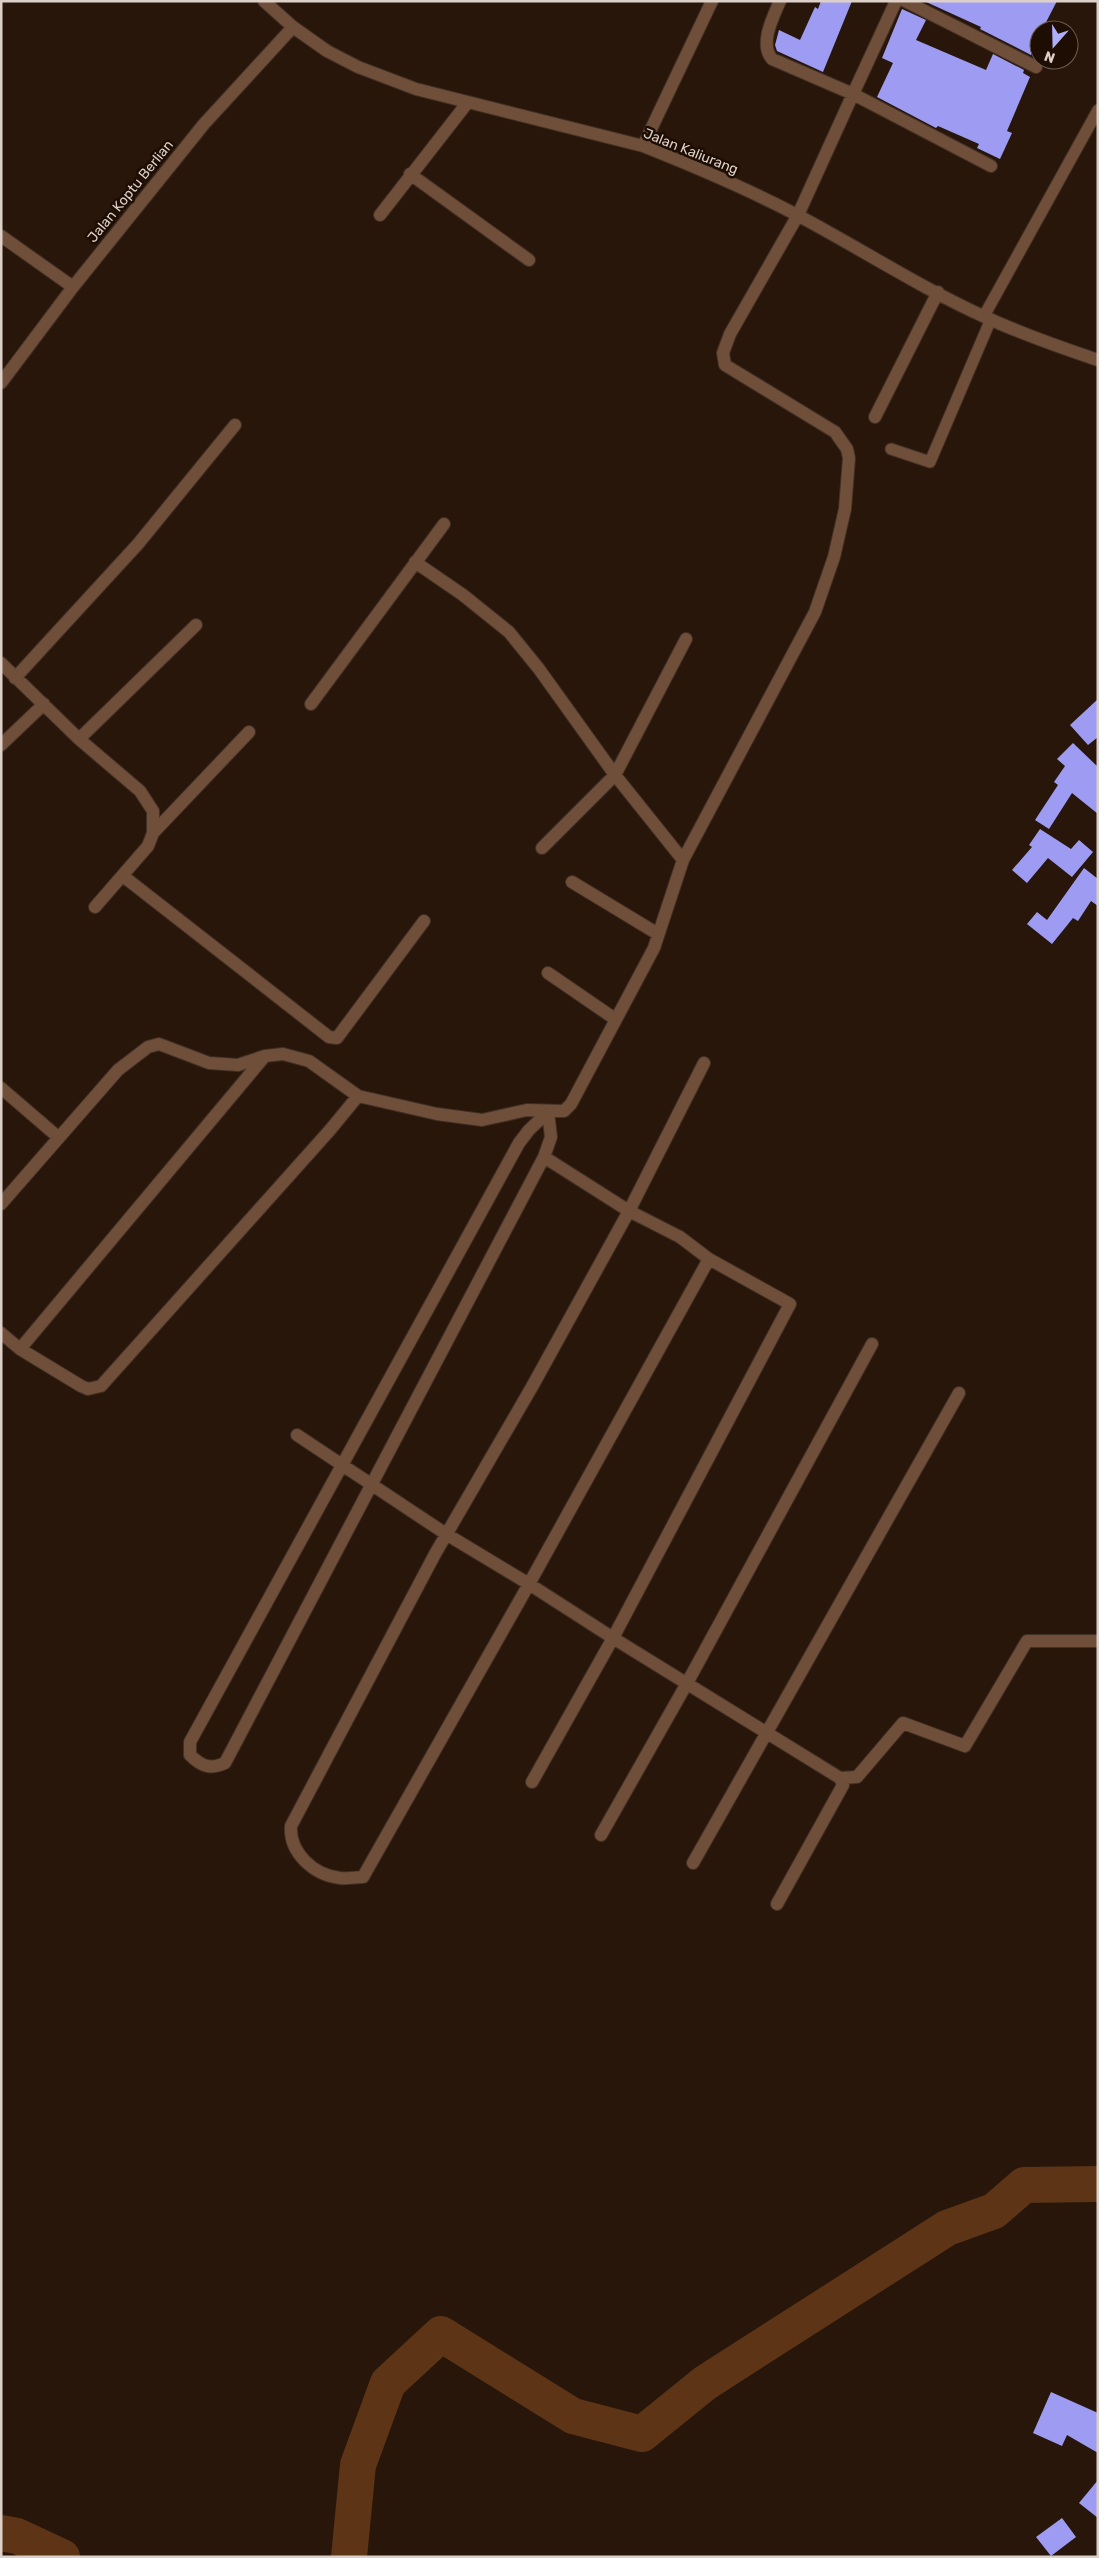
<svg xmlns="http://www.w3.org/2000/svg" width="1099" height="2558" viewBox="0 0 1099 2558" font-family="Rubik,sans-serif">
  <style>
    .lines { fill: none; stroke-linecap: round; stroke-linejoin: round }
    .river { stroke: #5d3416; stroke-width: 36 }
    .building { fill: #9e9cf2 }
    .service-casing { stroke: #413025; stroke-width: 13 }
    .minor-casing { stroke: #413025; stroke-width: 14 }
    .service { stroke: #704f3a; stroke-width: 11 }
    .minor { stroke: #704f3a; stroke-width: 12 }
    .labels { text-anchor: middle; stroke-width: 5; stroke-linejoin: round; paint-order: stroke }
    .street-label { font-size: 14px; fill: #ddd0c9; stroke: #1e0d03 }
  </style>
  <rect width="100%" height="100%" fill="#28160a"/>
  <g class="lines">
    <path class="river" d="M 1,2533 L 17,2536 L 62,2557
      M 349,2557 L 358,2465 L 388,2383 L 441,2334 L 573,2416 L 642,2434 L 705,2383 L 947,2228 L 994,2211 L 1024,2185 L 1098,2184"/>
  </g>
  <path class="building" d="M 821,1 L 852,1 L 823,72 L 777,51 L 775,45 L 779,30 L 800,40 L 815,7 L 818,9 Z
    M 924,1 L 1057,1 L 1042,30 L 1039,30 L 1039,38 L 1031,55 L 980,29 L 981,27 Z
    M 902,9 L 926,20 L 916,40 L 986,70 L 993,54 L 1024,70 L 1023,73 L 1030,77 L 1007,131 L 1012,133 L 1000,159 L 977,148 L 979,144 L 938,126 L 936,128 L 877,97 L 893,63 L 882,58 Z
    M 1098,699 L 1098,737 L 1088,745 L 1070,725 Z
    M 1073,743 L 1098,767 L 1098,814 L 1072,793 L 1049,829 L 1035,820 L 1058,785 L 1054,782 L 1065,766 L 1057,759 Z
    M 1040,829 L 1071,849 L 1079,840 L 1093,852 L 1072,877 L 1048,858 L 1027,883 L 1012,870 L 1032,847 L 1029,845 Z
    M 1084,868 L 1098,879 L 1098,906 L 1091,901 L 1078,921 L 1073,918 L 1052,944 L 1027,924 L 1037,912 L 1047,920 Z
    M 1051,2392 L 1098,2413 L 1098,2453 L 1067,2435 L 1062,2446 L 1033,2433 Z
    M 1098,2480 L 1098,2518 L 1079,2503 Z
    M 1062,2518 L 1076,2537 L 1051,2556 L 1036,2537 Z"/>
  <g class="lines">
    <defs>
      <path id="service" d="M 984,316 L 1098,110
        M 891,449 L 930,462 L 991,319"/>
      <path id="minor" d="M 264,1 L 293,27 L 327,51 L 358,67 L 416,89 L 643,146 C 696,167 748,189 799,216 C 861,249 921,288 985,317 C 1022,334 1059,347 1098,360
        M 780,1 C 773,17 759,44 772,59 L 853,94 L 896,1
        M 905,1 L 1036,67
        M 643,146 L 712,1
        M 410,174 L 529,260
        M 380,215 L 468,102
        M 1,236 L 73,287
        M 1,383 L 73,287 L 204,124 L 293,27
        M 875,417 L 938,292
        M 415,562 L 463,595 L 509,632 L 539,669 L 615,775 L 683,860
        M 1,663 L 79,739 L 140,791 L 153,811 L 153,833 L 148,846 L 95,907
        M 15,678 L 138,544 L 235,425
        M 311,704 L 444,524
        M 79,739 L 196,625
        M 1,745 L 44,704
        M 153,833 L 249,732
        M 542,848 L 615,775 L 686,639
        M 123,876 L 329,1037 L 337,1038 L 424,921
        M 572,882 L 658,934
        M 548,973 L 615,1019
        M 704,1063 L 629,1211 L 533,1385 L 435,1554 L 291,1826 C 289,1852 313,1875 340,1878 C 347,1879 356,1877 363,1877 L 529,1584 L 709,1259
        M 1,1088 L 58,1137
        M 548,1112 L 551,1137 L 544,1157 L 225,1763 C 210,1770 201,1766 190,1755 L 190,1742 L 519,1143 L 529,1130 Z
        M 1,1204 L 118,1070 L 148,1047 L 159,1044 L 209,1063 L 238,1065 L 265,1056 L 283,1054 L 309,1061 L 358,1096 L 437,1114 L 482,1120 L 527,1110 L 564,1111 L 571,1104 L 654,948 L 683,860 L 815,612 L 834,557 L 845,509 L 849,458 L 847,449 L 835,432 L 725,365 L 723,353 L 730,334 L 798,215 L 853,94 L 991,166
        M 1,1333 L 20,1349 L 81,1386 L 88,1389 L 101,1386 L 330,1130 L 358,1096
        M 20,1349 L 265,1056
        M 297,1435 L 446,1534 L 529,1584 L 613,1638 L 790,1304 L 709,1259 L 680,1237 L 629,1211 L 544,1157
        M 840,1778 L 857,1777 L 903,1723 L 965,1746 L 1027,1641 L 1098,1641
        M 532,1782 L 613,1638 L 840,1778 L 843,1785 L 777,1904
        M 601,1835 L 686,1685 L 872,1344
        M 693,1863 L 959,1393"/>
    </defs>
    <use href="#service" class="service-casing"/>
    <use href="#minor" class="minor-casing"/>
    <use href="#service" class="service"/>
    <use href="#minor" class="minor"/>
  </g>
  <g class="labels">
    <g class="street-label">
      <text transform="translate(691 151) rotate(22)" y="5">Jalan Kaliurang</text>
      <text transform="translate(130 191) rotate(-51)" y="5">Jalan Koptu Berlian</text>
    </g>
  </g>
  <rect width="1099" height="2558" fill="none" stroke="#ddd0c9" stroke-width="5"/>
  <g transform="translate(1054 45) rotate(200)"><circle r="24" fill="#1e0d03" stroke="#6a5b52"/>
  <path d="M0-4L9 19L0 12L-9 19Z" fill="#afaefa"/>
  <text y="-8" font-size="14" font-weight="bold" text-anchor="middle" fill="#ddd0c9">N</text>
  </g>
</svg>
